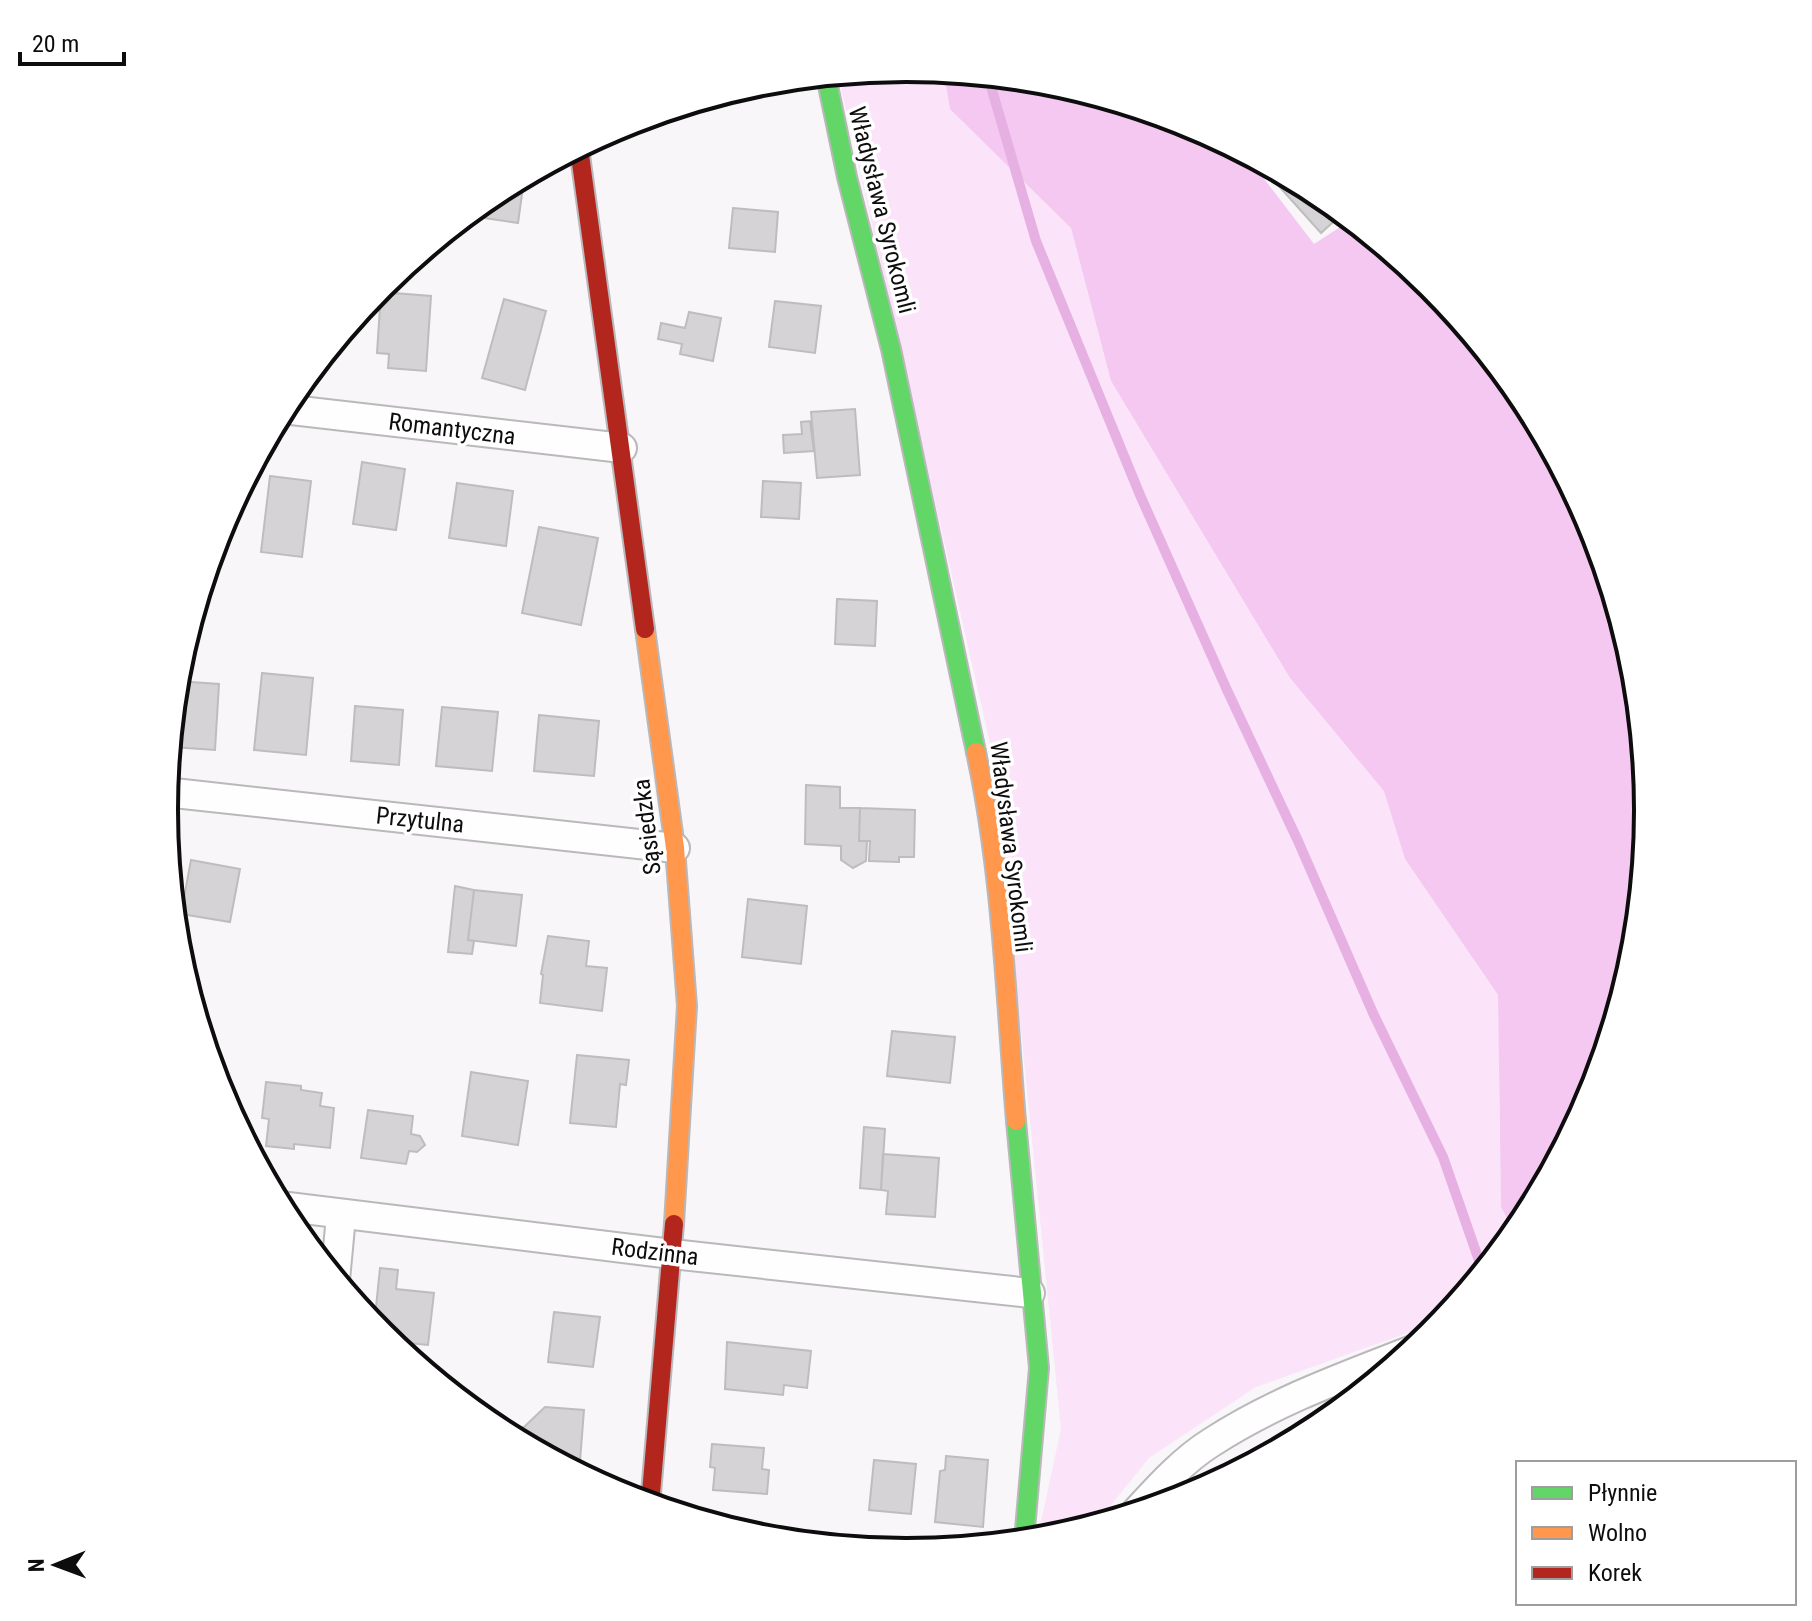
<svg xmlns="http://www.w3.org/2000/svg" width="1812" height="1621" viewBox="0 0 1812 1621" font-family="'Roboto Condensed',sans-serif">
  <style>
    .green { fill: #fbe4f9 }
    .forest { fill: #f4c8f0 }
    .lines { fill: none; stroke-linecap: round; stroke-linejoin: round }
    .stream { stroke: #e6b1e2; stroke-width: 10 }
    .building { fill: #d5d3d5; stroke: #bebcbd; stroke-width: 2 }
    .street-casing { stroke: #bab8ba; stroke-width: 32 }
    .fast-casing { stroke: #bab8ba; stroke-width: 22 }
    .slow-casing { stroke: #bab8ba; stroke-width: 22 }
    .jam-casing { stroke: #bab8ba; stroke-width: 22 }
    .street { stroke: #fefefe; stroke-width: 28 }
    .fast { stroke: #63d668; stroke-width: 18 }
    .slow { stroke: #ff974d; stroke-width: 18 }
    .jam { stroke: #b3261e; stroke-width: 18 }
    .labels { text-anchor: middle; stroke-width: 7; stroke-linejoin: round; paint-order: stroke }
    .street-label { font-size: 24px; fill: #0e0d0e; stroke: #fff }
    .rim { fill: none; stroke: #0e0d0e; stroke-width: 4 }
  </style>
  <rect width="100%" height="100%" fill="#f8f6f8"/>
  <path class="green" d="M 906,68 L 944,72 L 951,109 L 1071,228 L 1111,381 L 1290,678 L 1385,791 L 1405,859 L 1498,995 L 1499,1044 L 1504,1053 L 1499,1078 L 1501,1207 L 1515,1233 L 1444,1320 L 1256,1387 L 1149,1458 L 1095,1525 L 1037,1540 L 1061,1429 L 994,761 L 838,75 Z"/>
  <path class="forest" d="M 944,72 L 1051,82 L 1191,125 L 1245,154 L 1314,244 L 1351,220 L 1431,286 L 1524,398 L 1592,527 L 1634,666 L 1648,811 L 1634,956 L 1592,1095 L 1523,1223 L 1515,1233 L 1501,1207 L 1498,995 L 1405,859 L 1384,791 L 1290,678 L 1111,381 L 1071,228 L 950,109 Z"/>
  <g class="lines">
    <path class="stream" d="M 993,77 L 992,90 L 1036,241 L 1140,495 L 1227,690 L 1298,841 L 1373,1013 L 1443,1157 L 1483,1272"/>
  </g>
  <path class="building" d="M 1286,176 L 1319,193 L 1343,213 L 1321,233 L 1277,184 Z
    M 520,179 L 524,180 L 518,223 L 470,216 L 471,212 L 494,193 Z
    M 733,208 L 778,212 L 775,252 L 729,248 Z
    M 381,292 L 431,296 L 426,371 L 388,368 L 389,354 L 377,353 Z
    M 504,299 L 546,311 L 525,390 L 482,378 Z
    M 775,301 L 821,306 L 815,353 L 769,347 Z
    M 689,312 L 721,318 L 713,361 L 680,354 L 682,344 L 658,339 L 661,323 L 685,328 Z
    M 855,409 L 860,475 L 817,478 L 811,412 Z
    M 810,421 L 814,451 L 784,453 L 783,435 L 802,434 L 801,422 Z
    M 362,462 L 405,469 L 396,530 L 353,524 Z
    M 270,476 L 311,481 L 302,557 L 261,552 Z
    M 763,481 L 801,483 L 799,519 L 761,517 Z
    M 457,483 L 513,491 L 506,546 L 449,538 Z
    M 539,527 L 598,538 L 581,625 L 522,613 Z
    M 837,599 L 877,601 L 875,646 L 835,644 Z
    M 262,673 L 313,678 L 306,755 L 254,750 Z
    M 176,681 L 219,684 L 215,750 L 172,747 Z
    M 355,706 L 403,710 L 399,765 L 351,761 Z
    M 442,707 L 498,712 L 492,771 L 436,766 Z
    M 539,715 L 599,721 L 594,776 L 534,771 Z
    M 806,785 L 840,787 L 840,808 L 860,808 L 859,841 L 867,841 L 866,861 L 853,868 L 841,860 L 841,846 L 805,844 Z
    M 860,808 L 915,810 L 914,857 L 899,857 L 899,862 L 869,861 L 870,841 L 859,841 Z
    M 191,860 L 240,869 L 230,922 L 181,914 Z
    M 455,886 L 474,890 L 468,940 L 474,941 L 472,954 L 448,952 Z
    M 474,890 L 522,895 L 516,946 L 468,940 Z
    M 748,899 L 807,906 L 801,964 L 742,957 Z
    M 548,936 L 589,941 L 586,966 L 607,968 L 602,1011 L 540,1003 L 543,975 L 541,974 Z
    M 892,1031 L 955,1037 L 950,1083 L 887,1076 Z
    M 577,1055 L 629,1060 L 626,1085 L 620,1084 L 616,1127 L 570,1123 Z
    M 471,1072 L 528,1081 L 518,1145 L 462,1136 Z
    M 266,1082 L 301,1086 L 301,1090 L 322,1093 L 320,1106 L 334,1108 L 330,1148 L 294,1144 L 294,1149 L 266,1146 L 269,1119 L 262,1118 Z
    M 368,1110 L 413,1116 L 411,1134 L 420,1136 L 425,1145 L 417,1152 L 409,1151 L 406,1164 L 361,1158 Z
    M 864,1127 L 885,1129 L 881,1190 L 860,1188 Z
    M 883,1154 L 939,1158 L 935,1217 L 886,1214 L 888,1191 L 881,1190 Z
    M 380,1268 L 398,1270 L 396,1289 L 434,1293 L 428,1345 L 387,1341 L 374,1327 Z
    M 554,1312 L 600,1317 L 593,1367 L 548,1362 Z
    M 727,1342 L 811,1351 L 807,1388 L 784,1385 L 783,1395 L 725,1389 Z
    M 545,1407 L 584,1410 L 579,1474 L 491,1426 L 524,1427 Z
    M 712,1444 L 764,1448 L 762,1469 L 769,1470 L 767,1494 L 713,1490 L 715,1468 L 710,1467 Z
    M 946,1456 L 988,1460 L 983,1527 L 935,1522 L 940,1471 L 945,1470 Z
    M 874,1460 L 916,1464 L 911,1514 L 869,1510 Z"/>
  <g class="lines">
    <defs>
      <path id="street" d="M 283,409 L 622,448
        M 165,792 L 675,848
        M 280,1206 L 672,1254 L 1030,1293
        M 335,1280 L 341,1216
        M 1135,1513 C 1158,1488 1183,1460 1212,1442 C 1275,1401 1346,1376 1415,1349"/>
      <path id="fast" d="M 826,76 L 847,177 L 891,349 L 976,752
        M 1016,1121 L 1039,1368 L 1024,1541"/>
      <path id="slow" d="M 645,629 L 675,848 L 687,1006 L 674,1224
        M 976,752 C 1002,872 1006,999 1016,1121"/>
      <path id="jam" d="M 579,148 L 645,629
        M 650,1505 L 674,1224"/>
    </defs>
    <use href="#street" class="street-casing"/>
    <use href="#fast" class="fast-casing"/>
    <use href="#slow" class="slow-casing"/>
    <use href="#jam" class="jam-casing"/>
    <use href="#street" class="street"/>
    <use href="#fast" class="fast"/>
    <use href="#slow" class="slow"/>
    <use href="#jam" class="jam"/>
  </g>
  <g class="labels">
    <g class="street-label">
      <text transform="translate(882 210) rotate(76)" y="8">Władysława Syrokomli</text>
      <text transform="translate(452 429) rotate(7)" y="8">Romantyczna</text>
      <text transform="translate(420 820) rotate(6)" y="8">Przytulna</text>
      <text transform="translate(647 827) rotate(-97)" y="8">Sąsiedzka</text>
      <text transform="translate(1011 847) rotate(83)" y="8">Władysława Syrokomli</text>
      <text transform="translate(655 1252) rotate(7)" y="8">Rodzinna</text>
    </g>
  </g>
  <path d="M0 0H1812V1621H0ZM178 810a728 728 0 1 1 1456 0a728 728 0 1 1-1456 0Z" fill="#fff" fill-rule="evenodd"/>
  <path class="rim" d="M178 810a728 728 0 1 1 1456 0a728 728 0 1 1-1456 0Z"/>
  <rect x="1516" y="1461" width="280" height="144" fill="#ffffff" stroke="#9f9e9f" stroke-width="2"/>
  <rect x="1532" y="1487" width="40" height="12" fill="#63d668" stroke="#9f9e9f" stroke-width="2"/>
  <text x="1588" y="1501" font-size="24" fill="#0e0d0e">Płynnie</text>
  <rect x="1532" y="1527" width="40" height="12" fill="#ff974d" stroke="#9f9e9f" stroke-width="2"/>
  <text x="1588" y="1541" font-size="24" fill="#0e0d0e">Wolno</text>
  <rect x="1532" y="1567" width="40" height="12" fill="#b3261e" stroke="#9f9e9f" stroke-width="2"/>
  <text x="1588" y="1581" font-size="24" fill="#0e0d0e">Korek</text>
  <g transform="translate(56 1565) rotate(269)" stroke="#ffffff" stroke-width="6" paint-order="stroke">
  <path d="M0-6L14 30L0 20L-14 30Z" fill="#0e0d0e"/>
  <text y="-12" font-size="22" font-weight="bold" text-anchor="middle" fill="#0e0d0e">N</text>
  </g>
  <path d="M20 52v12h104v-12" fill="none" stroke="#0e0d0e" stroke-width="4"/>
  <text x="32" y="52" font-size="24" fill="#0e0d0e" stroke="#ffffff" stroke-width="6" paint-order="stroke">20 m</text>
</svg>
